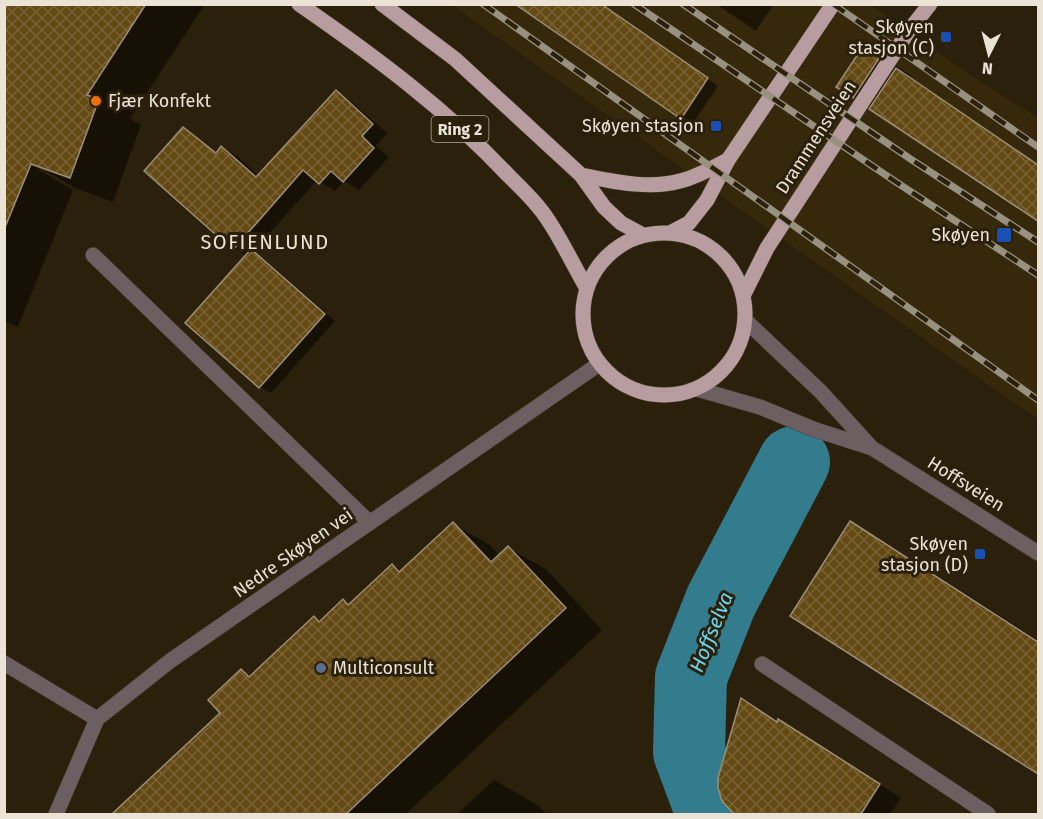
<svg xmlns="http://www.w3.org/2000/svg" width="1043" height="819" viewBox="0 0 1043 819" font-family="'Fira Sans',sans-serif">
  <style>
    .built { fill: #36280b }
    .shadow { fill: #0007 }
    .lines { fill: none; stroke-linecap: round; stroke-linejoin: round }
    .river { stroke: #327c8d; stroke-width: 72 }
    .building { fill: url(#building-cross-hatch); stroke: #9c8e77; stroke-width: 1.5 }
    .minor-casing { stroke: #463b27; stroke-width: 16 }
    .major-casing { stroke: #463b27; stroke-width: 16 }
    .minor { stroke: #6c5f61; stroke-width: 15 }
    .major { stroke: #b79d9f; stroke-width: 15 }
    .rail-casing { stroke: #999180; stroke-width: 7 }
    .rail { stroke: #2b200b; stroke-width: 4.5; stroke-dasharray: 14; stroke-linecap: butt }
    .transit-dot { fill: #1a4fb4; stroke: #2b200b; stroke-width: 2 }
    .food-dot { fill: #e8710a; stroke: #2b200b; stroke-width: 2 }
    .service-dot { fill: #5c6f8a; stroke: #2b200b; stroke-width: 2 }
    .labels { text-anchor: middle; stroke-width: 6; stroke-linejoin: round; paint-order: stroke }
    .shield { fill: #2b200b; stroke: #b1a899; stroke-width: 1.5 }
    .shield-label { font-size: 16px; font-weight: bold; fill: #eae3d6 }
    .poi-label { font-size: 18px; fill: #eae3d6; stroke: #2b200b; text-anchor: end }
    .street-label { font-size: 18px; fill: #eae3d6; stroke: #2b200b }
    .neighbourhood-label { font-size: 20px; letter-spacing: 1.5px; fill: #eae3d6; stroke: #2b200b }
    .water-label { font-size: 20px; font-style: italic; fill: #6ad8f2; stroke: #2b200b }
  </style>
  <defs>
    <pattern id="building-cross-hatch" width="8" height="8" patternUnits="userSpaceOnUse" patternTransform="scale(1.5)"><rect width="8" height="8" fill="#634a14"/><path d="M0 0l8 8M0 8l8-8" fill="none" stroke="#7a6435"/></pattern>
  </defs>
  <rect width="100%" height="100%" fill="#2b200b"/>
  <path class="built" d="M 452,5 L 871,5 L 972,76 L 1038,118 L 1038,419 L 973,374 Z"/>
  <path class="shadow" d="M 4,4 L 205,4 L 130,119 L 141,125 L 113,202 L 75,188 L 39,167 L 39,170 L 73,190 L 18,327 L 4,321 Z
    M 601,4 L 718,86 L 693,123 L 682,117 Z
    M 716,4 L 774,4 L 756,31 Z
    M 864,47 L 895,65 L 910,75 L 909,77 L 1038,164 L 1038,219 L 838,86 Z
    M 336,92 L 351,101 L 387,133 L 376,146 L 389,157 L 359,190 L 344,181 L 335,191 L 317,180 L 253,252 L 262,257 L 335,321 L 271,393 L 260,387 L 247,256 L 234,248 L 183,129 L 218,153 L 222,148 L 237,156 L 259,176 Z
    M 851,523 L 896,549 L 1038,640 L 1038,773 L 792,615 Z
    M 453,524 L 490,545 L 500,556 L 508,548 L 546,569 L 602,630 L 406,814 L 114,814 L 222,713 L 241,671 L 251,677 L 314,618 L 320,622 L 343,601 L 350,605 L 392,566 L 402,571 Z
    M 778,723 L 800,734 L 901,798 L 890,814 L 738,814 L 732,810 Z
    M 494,780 L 539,806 L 547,814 L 457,814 Z"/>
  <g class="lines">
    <path class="river" d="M 712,814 L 689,752 L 691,677 L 721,601 L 794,462"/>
  </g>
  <path class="building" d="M 4,4 L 146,4 L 87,95 L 99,99 L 70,178 L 31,164 L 6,225 L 4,225 Z
    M 515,4 L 601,4 L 708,78 L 681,119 Z
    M 864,45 L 880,57 L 853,98 L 836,87 Z
    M 896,68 L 1038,165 L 1038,221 L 869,109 Z
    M 336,90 L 373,124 L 362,136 L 374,148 L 343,182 L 331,171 L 319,184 L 303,170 L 233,250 L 144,171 L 183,127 L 216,153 L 221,146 L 256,177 Z
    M 251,249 L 325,314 L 259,388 L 185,323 Z
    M 850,521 L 1038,642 L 1038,774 L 790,616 Z
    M 453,522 L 491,562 L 508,546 L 566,608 L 346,814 L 112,814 L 220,713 L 208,700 L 241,669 L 249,677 L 314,616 L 319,622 L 343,599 L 348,605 L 392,564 L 399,572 Z
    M 741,698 L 777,722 L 778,719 L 880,784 L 861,814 L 734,814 L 722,801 L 718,788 L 718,778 Z"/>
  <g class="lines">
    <defs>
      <path id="minor" d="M 93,255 L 370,523
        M 745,320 L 821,392 L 870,446
        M 697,389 L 760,407 L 813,429 L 872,448 L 1038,553
        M 4,663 L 97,719
        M 762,664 L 988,814
        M 56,814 L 97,719 L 170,661 L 599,364"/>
      <path id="major" d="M 299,4 C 373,55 446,109 508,175 C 523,190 539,205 550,223 C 563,243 574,266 586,287
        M 382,4 L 455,59 L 581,175 L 604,207 L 621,223 L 643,235
        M 581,175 C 612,181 649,190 680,181 C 697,177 712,168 728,160
        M583 314a81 81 0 1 1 162 0a81 81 0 1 1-162 0Z
        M 670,233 L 689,223 L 707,200 L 728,160 L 833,4
        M 743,296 L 767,248 L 908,32 L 930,4"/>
    </defs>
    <use href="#minor" class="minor-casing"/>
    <use href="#major" class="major-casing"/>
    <use href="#minor" class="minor"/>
    <use href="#major" class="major"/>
    <defs>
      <path id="rail" d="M 483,4 L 1038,400
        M 634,4 L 896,182 L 1038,275
        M 683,4 L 912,160 L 1038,242
        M 833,4 L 1038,147"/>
    </defs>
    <use href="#rail" class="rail-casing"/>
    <use href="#rail" class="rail"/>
  </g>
  <g class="transit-dot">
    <rect x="940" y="31" width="12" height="12" rx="3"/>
    <rect x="710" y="120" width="12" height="12" rx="3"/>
    <rect x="996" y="227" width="16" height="16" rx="3"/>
    <rect x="974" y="548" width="12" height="12" rx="3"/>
  </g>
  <circle class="food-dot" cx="96" cy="101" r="6"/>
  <circle class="service-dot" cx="321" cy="668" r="6"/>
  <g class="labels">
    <rect class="shield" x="431.5" y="116" width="57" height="26" rx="4.5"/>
    <g class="shield-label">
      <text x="460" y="135">Ring 2</text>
    </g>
    <g class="poi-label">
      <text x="934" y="33">Skøyen<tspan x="934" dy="21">stasjon (C)</tspan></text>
      <text x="108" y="107" text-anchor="start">Fjær Konfekt</text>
      <text x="704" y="132">Skøyen stasjon</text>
      <text x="990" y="241">Skøyen</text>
      <text x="968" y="550">Skøyen<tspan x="968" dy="21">stasjon (D)</tspan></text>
      <text x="333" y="674" text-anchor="start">Multiconsult</text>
    </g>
    <g class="street-label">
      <text transform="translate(816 137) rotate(-57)" y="6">Drammensveien</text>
      <text transform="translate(966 484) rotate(32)" y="6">Hoffsveien</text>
      <text transform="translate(293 553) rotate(-35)" y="6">Nedre Skøyen vei</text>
    </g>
    <g class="neighbourhood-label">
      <text x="265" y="249">SOFIENLUND</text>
    </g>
    <g class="water-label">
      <text transform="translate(711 632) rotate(-68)" y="7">Hoffselva</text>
    </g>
  </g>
  <rect width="1043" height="819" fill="none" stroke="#eae3d6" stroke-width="12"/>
  <g transform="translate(989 54) rotate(186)" stroke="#2b200b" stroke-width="4.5" paint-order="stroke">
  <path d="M0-4.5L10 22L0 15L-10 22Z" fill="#eae3d6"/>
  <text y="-9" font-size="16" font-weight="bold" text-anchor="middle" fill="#eae3d6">N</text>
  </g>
</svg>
